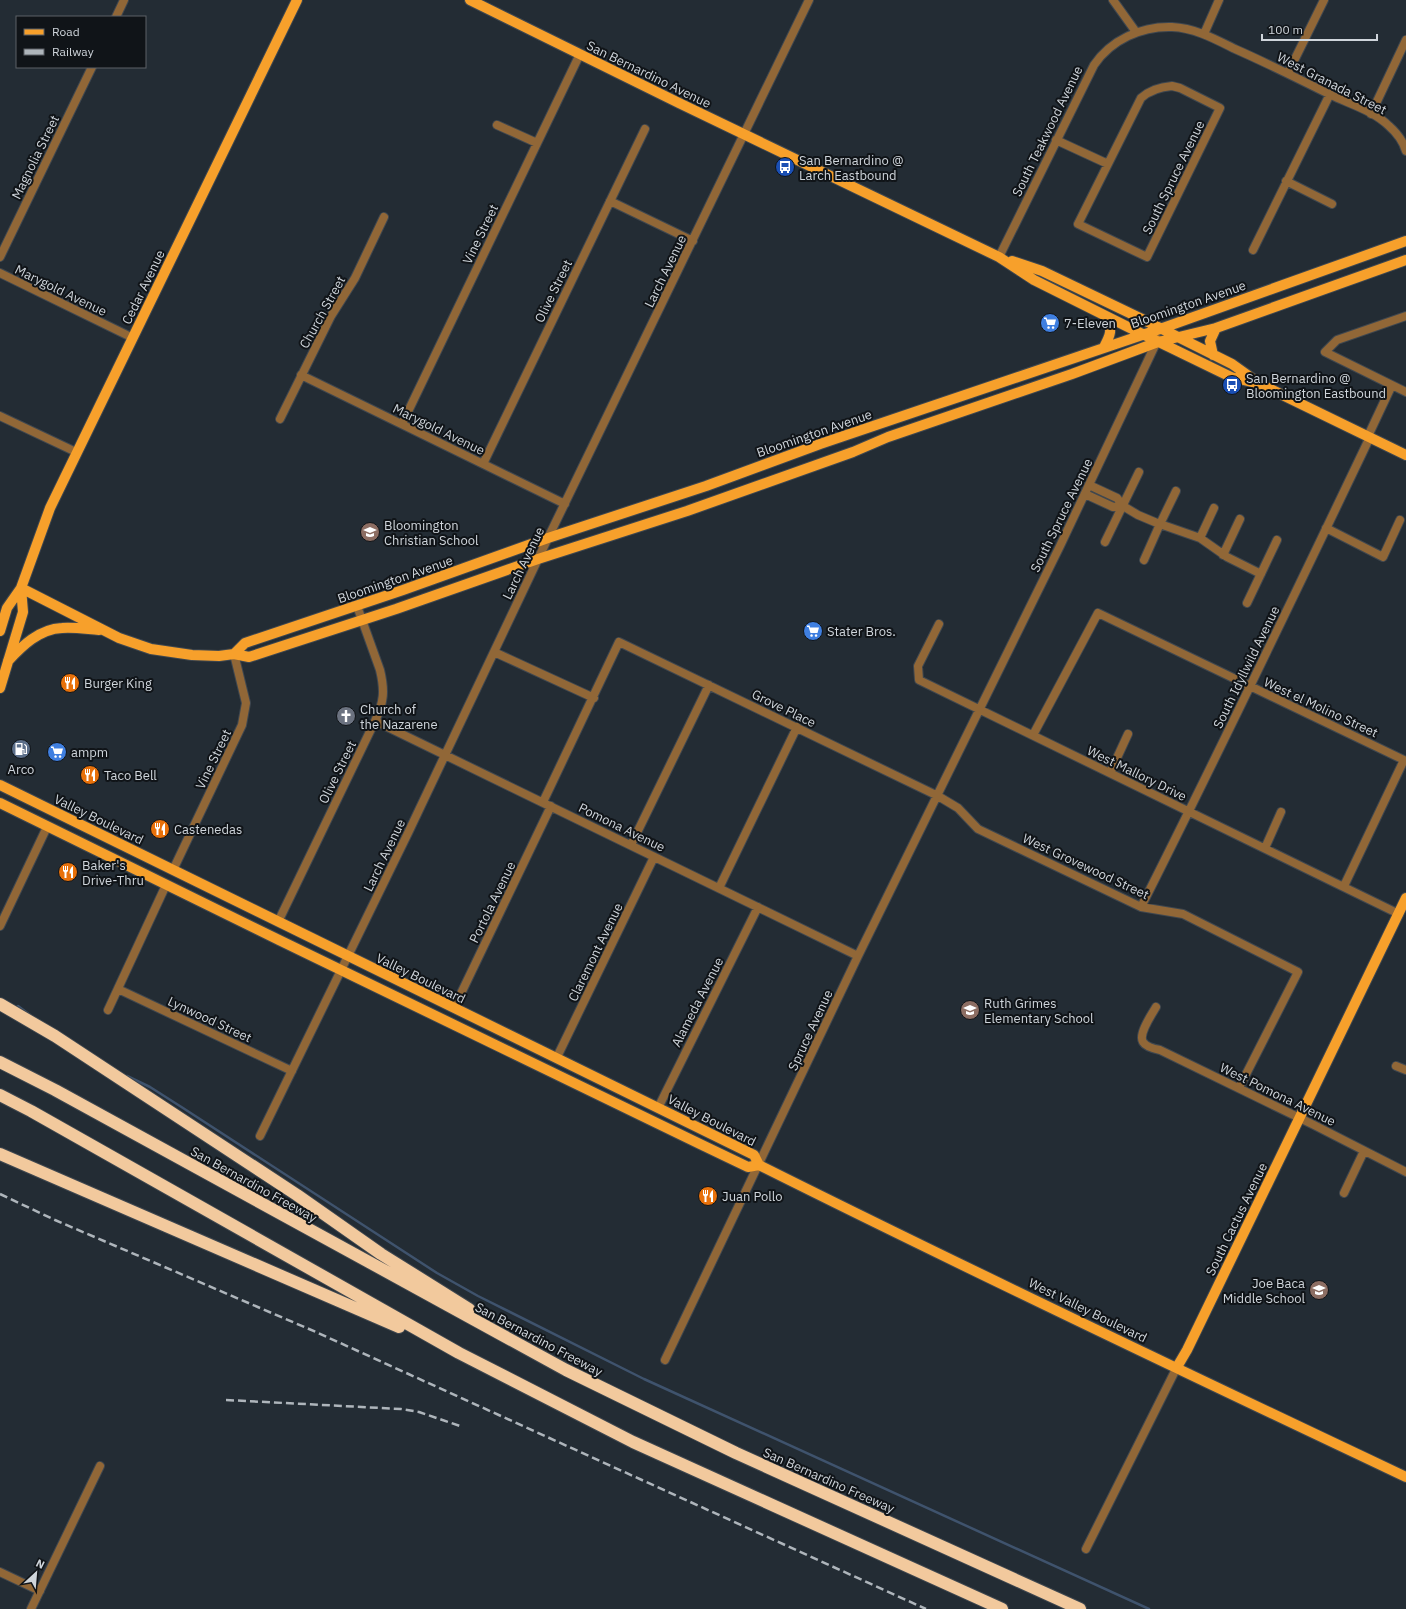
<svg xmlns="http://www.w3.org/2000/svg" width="1406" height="1609" viewBox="0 0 1406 1609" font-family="'IBM Plex Sans',sans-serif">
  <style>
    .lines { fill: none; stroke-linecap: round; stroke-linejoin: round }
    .stream { stroke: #3f536d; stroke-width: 2.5 }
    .minor-casing { stroke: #3f474f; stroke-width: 10 }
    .major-casing { stroke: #3f474f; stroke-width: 12 }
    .highway-casing { stroke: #3f474f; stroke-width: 14 }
    .minor { stroke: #916737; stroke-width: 8 }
    .major { stroke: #f7a02b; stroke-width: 10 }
    .highway { stroke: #f2c99d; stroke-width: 12 }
    .rail { stroke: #aeb5bb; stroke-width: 2.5; stroke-dasharray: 8 4; stroke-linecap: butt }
    .labels { text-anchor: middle; stroke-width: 4; stroke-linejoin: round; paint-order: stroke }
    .street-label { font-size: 13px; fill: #cfd5db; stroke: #101418 }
    .poi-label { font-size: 13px; fill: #cfd5db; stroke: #101418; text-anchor: start }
  </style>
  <rect width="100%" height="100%" fill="#232c34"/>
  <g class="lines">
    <path class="stream" d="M 18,1006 L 30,1015
      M 127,1076 L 150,1087 L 183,1108 L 437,1273 L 478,1296 L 644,1379 L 1149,1609"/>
    <defs>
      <path id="minor" d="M 1113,0 L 1136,32
        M 116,17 L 124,0
        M 1204,34 L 1219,0
        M 1288,73 L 1324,0
        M 1172,86 L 1180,88 L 1220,108 L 1147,257 L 1078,224 L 1141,98 C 1150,90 1159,87 1172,86 Z
        M 1371,114 L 1406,40
        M 497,125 L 537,143
        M 1056,140 L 1108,164
        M 1286,181 L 1332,204
        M 610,201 L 693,241
        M 1253,250 L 1330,94
        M 0,257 L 92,67
        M 999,257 L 1094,65 C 1111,40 1141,26 1172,27 C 1195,28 1215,39 1235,49 C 1267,63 1299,79 1331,95 C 1350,104 1374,111 1389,126 C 1397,133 1403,141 1406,151
        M 0,273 L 133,338
        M 1406,316 L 1337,340 L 1325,352 L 1406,392
        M 301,375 L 565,504
        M 0,416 L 76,452
        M 280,419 L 331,316 L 355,278 L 384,217
        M 402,424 L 580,54
        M 1368,436 L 1392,385
        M 483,464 L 645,129
        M 1089,485 L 1117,498 L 1123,506 L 1138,515 L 1157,523 L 1200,538 L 1227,557 L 1261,574
        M 1085,494 L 1113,507 L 1123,506
        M 1326,528 L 1383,557 L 1400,520
        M 1200,538 L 1214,508
        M 1105,542 L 1139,472
        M 1223,555 L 1240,519
        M 1144,560 L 1160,524 L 1176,491
        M 1247,603 L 1277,540
        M 939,624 L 918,666 L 919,680 L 1399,914
        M 494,652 L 594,698
        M 375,721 L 858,956
        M 1033,735 L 1098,613 L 1404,760 L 1344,886
        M 1110,773 L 1128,734
        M 543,802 L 619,642 L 938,796 L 958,808 L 978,829 L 1141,907 L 1183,914 L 1298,972 L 1239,1088
        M 631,845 L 709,685
        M 1265,848 L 1281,812
        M 173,870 L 242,725 L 246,703 L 234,654
        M 719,888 L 797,727
        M 1141,907 C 1220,751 1295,594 1370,437
        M 278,922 L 375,721 C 384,702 385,691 380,670 L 357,606
        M 0,926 L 47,827
        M 118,989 L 292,1071
        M 1156,1007 C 1152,1014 1138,1034 1143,1042 C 1146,1047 1155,1049 1160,1050 L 1314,1125 L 1406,1172
        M 454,1008 L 551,806
        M 108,1010 L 166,885
        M 557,1057 L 654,857
        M 1396,1066 L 1406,1070
        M 658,1108 L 758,907
        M 260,1136 L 409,831 L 548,538 L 809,0
        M 1344,1193 L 1364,1151
        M 665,1360 L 858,956 L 1060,546 L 1158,339
        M 1086,1549 L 1177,1367
        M 0,1572 L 40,1591
        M 31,1609 L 100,1466"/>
      <path id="major" d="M 470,0 L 679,103 L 999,257 L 1034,280 L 1126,326 L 1231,377 L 1260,384
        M 1012,261 L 1042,271 L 1142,319 L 1232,364 L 1260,384 L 1406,455
        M 1104,347 C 1111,334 1112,331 1107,317
        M 1213,355 L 1210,341 L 1216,328
        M 21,588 L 119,638 L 151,649 L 192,655 L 219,656 L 234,654 L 249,657 L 396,609 L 538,559 L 687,511 L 853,452 L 888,437 L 1072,374 L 1158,342 L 1216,328 L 1406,260
        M 0,631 L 7,608 L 21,588 L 50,508 L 297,0
        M 234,654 L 245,643 L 403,590 L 548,538 L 706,486 L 820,444 L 1160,329 L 1406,241
        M 8,661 C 22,646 39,629 62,628 C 74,627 86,629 99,630
        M 0,688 L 23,612 L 21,588
        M 0,785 L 754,1155 L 759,1165
        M 0,803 L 279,940 L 700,1144 L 748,1167 L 759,1165
        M 759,1165 C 973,1272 1190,1375 1406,1477
        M 1177,1367 L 1187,1350 L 1406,898"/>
      <path id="highway" d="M 0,1004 L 55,1036 L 297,1195 L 381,1254 L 469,1309
        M 0,1062 L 55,1090 L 566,1370 L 736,1453 L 1080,1609
        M 0,1095 L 31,1111 L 459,1353 L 633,1442 L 1002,1609
        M 0,1154 L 399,1327"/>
    </defs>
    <use href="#minor" class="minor-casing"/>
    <use href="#major" class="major-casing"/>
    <use href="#highway" class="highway-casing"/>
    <use href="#minor" class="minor"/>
    <use href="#major" class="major"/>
    <use href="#highway" class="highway"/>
    <path class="rail" d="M 0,1194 L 55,1220 L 316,1332 L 926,1609
      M 226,1400 L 401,1409 L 419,1412 L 463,1427"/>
  </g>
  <defs>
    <symbol id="bus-disc" viewBox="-11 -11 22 22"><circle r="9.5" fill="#1a4fb4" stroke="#101418"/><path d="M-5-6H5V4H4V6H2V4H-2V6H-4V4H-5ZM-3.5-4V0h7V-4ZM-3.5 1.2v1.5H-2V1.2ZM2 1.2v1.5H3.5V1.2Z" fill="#fff"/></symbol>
    <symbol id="supermarket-disc" viewBox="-11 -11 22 22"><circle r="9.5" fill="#3f7fe0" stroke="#101418"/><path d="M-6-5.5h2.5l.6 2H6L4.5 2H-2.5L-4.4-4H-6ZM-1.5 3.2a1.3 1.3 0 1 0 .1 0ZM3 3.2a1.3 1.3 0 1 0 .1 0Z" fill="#fff"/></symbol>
    <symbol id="school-disc" viewBox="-11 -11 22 22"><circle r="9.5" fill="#8d6e63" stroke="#101418"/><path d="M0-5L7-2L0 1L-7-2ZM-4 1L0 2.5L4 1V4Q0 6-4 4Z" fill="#fff"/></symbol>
    <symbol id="restaurant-disc" viewBox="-11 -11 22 22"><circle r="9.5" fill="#e8710a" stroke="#101418"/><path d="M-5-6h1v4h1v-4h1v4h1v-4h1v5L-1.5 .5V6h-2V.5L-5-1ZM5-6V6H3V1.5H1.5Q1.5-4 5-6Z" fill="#fff"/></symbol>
    <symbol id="church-disc" viewBox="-11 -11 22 22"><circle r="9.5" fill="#6b7280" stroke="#101418"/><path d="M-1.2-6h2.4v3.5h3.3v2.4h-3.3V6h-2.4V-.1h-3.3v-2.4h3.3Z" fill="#fff"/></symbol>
    <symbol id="fuel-disc" viewBox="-11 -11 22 22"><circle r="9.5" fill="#5c6f8a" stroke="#101418"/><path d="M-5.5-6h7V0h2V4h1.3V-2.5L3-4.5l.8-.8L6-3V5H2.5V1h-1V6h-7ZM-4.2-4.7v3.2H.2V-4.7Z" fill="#fff"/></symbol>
  </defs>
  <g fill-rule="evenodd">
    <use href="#bus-disc" x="774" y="156" width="22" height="22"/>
    <use href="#supermarket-disc" x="1039" y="312" width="22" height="22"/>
    <use href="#bus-disc" x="1221" y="374" width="22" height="22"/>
    <use href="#school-disc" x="359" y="521" width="22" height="22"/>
    <use href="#supermarket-disc" x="802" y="620" width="22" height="22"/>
    <use href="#restaurant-disc" x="59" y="672" width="22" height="22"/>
    <use href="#church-disc" x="335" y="705" width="22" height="22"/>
    <use href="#fuel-disc" x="10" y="738" width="22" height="22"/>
    <use href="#supermarket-disc" x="46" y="741" width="22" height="22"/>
    <use href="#restaurant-disc" x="79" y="764" width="22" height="22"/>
    <use href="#restaurant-disc" x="149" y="818" width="22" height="22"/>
    <use href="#restaurant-disc" x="57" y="861" width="22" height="22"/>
    <use href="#school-disc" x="959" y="999" width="22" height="22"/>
    <use href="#restaurant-disc" x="697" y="1185" width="22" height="22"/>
    <use href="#school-disc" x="1308" y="1279" width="22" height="22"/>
  </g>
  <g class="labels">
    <g class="street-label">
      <text transform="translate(649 74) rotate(26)" y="5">San Bernardino Avenue</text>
      <text transform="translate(1332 83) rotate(27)" y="5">West Granada Street</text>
      <text transform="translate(1047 131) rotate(-64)" y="5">South Teakwood Avenue</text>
      <text transform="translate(35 157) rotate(-64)" y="5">Magnolia Street</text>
      <text transform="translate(1173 177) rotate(-64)" y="5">South Spruce Avenue</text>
      <text transform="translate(480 234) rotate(-64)" y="5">Vine Street</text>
      <text transform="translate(665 271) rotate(-64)" y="5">Larch Avenue</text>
      <text transform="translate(143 287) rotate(-64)" y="5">Cedar Avenue</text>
      <text transform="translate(61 290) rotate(26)" y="5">Marygold Avenue</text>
      <text transform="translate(553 291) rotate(-64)" y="5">Olive Street</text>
      <text transform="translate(1188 304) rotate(-19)" y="5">Bloomington Avenue</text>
      <text transform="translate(322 312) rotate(-61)" y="5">Church Street</text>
      <text transform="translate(439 429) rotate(26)" y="5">Marygold Avenue</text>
      <text transform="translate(814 433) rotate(-19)" y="5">Bloomington Avenue</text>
      <text transform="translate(1061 515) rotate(-64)" y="5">South Spruce Avenue</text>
      <text transform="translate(523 563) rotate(-64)" y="5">Larch Avenue</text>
      <text transform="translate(395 579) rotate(-19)" y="5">Bloomington Avenue</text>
      <text transform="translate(1246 667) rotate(-64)" y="5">South Idyllwild Avenue</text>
      <text transform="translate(1321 707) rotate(25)" y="5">West el Molino Street</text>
      <text transform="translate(784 708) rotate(26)" y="5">Grove Place</text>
      <text transform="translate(213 759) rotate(-64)" y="5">Vine Street</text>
      <text transform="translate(337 772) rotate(-64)" y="5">Olive Street</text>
      <text transform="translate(1137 773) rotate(26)" y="5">West Mallory Drive</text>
      <text transform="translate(99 819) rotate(26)" y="5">Valley Boulevard</text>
      <text transform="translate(622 827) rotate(26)" y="5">Pomona Avenue</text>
      <text transform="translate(384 855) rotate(-64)" y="5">Larch Avenue</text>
      <text transform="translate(1086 866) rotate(25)" y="5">West Grovewood Street</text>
      <text transform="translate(492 902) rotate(-64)" y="5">Portola Avenue</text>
      <text transform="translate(595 952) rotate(-64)" y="5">Claremont Avenue</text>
      <text transform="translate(421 978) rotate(26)" y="5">Valley Boulevard</text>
      <text transform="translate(697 1002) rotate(-63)" y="5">Alameda Avenue</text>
      <text transform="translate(210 1019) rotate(25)" y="5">Lynwood Street</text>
      <text transform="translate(810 1030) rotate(-65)" y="5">Spruce Avenue</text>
      <text transform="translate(1278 1094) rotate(26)" y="5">West Pomona Avenue</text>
      <text transform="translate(712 1120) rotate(27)" y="5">Valley Boulevard</text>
      <text transform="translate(254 1184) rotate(29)" y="5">San Bernardino Freeway</text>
      <text transform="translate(1236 1219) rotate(-64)" y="5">South Cactus Avenue</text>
      <text transform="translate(1088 1310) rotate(26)" y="5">West Valley Boulevard</text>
      <text transform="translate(539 1339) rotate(28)" y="5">San Bernardino Freeway</text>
      <text transform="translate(829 1480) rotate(24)" y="5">San Bernardino Freeway</text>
    </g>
    <g class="poi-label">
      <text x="799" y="165">San Bernardino @<tspan x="799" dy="15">Larch Eastbound</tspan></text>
      <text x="1064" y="328">7-Eleven</text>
      <text x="1246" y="383">San Bernardino @<tspan x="1246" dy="15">Bloomington Eastbound</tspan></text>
      <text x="384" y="530">Bloomington<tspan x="384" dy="15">Christian School</tspan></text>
      <text x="827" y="636">Stater Bros.</text>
      <text x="84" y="688">Burger King</text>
      <text x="360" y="714">Church of<tspan x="360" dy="15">the Nazarene</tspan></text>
      <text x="71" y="757">ampm</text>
      <text x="21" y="774" text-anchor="middle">Arco</text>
      <text x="104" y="780">Taco Bell</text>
      <text x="174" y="834">Castenedas</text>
      <text x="82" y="870">Baker's<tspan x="82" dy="15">Drive-Thru</tspan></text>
      <text x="984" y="1008">Ruth Grimes<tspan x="984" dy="15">Elementary School</tspan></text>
      <text x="722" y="1201">Juan Pollo</text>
      <text x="1305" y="1288" text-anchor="end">Joe Baca<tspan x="1305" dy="15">Middle School</tspan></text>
    </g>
  </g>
  <rect x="16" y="16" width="130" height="52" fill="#101418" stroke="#5c6166"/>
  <rect x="24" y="29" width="20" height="6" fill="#f7a02b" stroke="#5c6166"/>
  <text x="52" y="36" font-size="12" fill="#cfd5db">Road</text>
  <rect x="24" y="49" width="20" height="6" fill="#aeb5bb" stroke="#5c6166"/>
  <text x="52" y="56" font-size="12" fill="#cfd5db">Railway</text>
  <g transform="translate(36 1573) rotate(26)" stroke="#101418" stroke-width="3" paint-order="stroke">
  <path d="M0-3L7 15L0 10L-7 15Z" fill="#cfd5db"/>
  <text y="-6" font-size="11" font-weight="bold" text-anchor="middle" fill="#cfd5db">N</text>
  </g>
  <path d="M1262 34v6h115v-6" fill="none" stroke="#cfd5db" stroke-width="2"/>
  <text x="1268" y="34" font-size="12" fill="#cfd5db" stroke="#101418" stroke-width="3" paint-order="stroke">100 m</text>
</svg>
